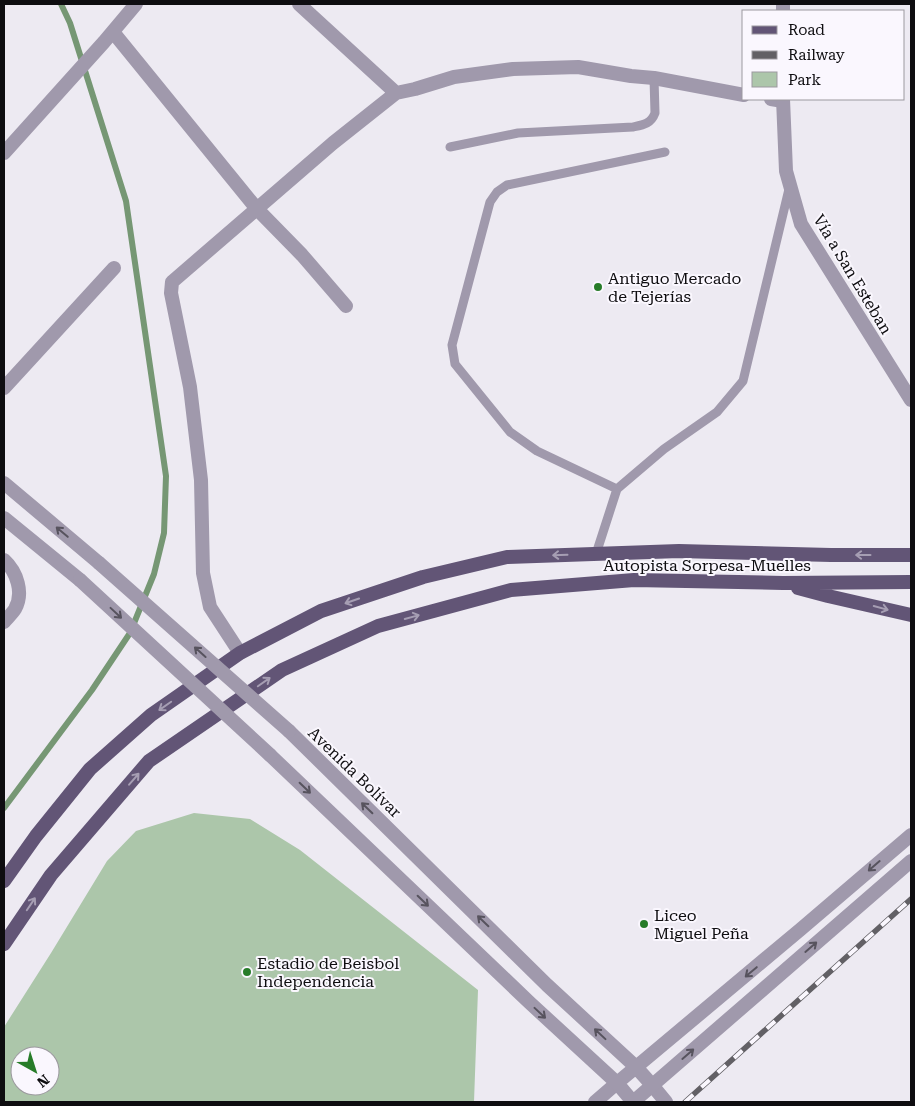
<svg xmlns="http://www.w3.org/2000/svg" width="915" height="1106" viewBox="0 0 915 1106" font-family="'Roboto Serif',serif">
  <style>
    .green { fill: #acc6aa; fill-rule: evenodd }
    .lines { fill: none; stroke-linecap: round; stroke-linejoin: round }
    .stream { stroke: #769774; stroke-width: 6 }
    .service { stroke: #a099ac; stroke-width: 9 }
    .minor { stroke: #a099ac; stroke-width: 14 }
    .tertiary { stroke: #a099ac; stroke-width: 14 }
    .primary { stroke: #625576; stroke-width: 14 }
    .rail-casing { stroke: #626065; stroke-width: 5.5 }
    .rail { stroke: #faf7fe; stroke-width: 4; stroke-dasharray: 11; stroke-linecap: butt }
    .tertiary-bridge { stroke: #a099ac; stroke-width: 14 }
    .oneway { stroke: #57535e }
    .oneway2 { stroke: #a69eb3 }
    .poi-dot { fill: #277c29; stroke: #faf7fe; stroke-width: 2 }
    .labels { text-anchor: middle; stroke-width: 4; stroke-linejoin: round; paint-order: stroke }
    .street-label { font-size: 16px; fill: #0e0d10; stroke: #faf7fe }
    .poi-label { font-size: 16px; fill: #0e0d10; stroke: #faf7fe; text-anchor: start }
  </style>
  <rect width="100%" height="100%" fill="#edeaf2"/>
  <path class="green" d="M 194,813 L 250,819 L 300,850 L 478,990 L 474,1102 L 4,1102 L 4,1027 L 51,953 L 107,861 L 136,831 ZM 20,1056 L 50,1056 L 50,1086 L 20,1086 Z"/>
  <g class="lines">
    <path class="stream" d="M 4,808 L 92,690 L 130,633 L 154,574 L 164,533 L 166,476 L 126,201 L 70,23 L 61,4"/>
    <path class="service" d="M 450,147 L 518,133 L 633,127 C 643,125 651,124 655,113 L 654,78
      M 617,489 L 537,451 L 510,432 L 455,364 L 452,345 L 490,202 L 497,192 L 507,185 L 665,152
      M 596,554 L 617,489 L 664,449 L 717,412 L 743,381 L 789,189"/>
    <path class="minor" d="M 299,4 L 396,93
      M 113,32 L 257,209 L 302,255 L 346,306
      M 771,99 L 783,101
      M 4,153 L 104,42 L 136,4
      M 4,388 L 114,268
      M 4,560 C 17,572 24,593 15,609 C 12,614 7,618 4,622
      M 240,653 L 210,607 L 203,573 L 201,480 L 190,387 L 171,293 L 172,282 L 333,143 L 396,93 L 415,89 L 454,77 L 513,69 L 578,67 L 631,76 L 654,78 L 744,95
      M 652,1085 L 666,1102
      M 595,1102 L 617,1083"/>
    <path class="tertiary" d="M 783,4 L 783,11
      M 783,99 L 786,171 L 801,224 L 911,400
      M 4,483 L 99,563
      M 4,518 L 80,580
      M 289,731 L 547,985 L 636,1067 L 652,1085
      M 270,755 L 530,1003 L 617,1083 L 633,1102 L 911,861
      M 617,1083 L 801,929 L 911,835"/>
    <path class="primary" d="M 798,588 L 828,596 L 911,615
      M 4,881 L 36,836 L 90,769 L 151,715 L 240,653 L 321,611 L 423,577 L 507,557 L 679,551 L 831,555 L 911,555
      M 4,944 L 51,875 L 149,761 L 282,670 L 378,626 L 511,590 L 634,580 L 783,583 L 911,582"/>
    <defs>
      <path id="rail" d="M 685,1102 L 911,899"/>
    </defs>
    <use href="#rail" class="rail-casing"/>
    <use href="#rail" class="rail"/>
    <path class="tertiary-bridge" d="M 99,563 L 289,731
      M 80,580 L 270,755"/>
  </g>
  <defs><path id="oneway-shaft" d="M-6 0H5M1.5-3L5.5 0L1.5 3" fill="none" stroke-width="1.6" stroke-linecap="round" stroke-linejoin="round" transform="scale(1.25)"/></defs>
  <g class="oneway">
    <use href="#oneway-shaft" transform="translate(62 532) rotate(-140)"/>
    <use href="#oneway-shaft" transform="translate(116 613) rotate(43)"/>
    <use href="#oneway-shaft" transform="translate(200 652) rotate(-138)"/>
    <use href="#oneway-shaft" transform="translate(305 788) rotate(44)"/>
    <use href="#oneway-shaft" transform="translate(367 808) rotate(-136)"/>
    <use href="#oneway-shaft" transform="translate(874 866) rotate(139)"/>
    <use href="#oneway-shaft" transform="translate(423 901) rotate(44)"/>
    <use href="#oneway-shaft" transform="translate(483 921) rotate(-136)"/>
    <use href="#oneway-shaft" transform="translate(811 947) rotate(-41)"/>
    <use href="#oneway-shaft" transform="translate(751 972) rotate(140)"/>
    <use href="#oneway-shaft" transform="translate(540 1013) rotate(43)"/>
    <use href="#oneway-shaft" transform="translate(600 1034) rotate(-137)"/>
    <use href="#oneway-shaft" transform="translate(688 1054) rotate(-41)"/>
  </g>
  <g class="oneway2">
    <use href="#oneway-shaft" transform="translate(560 555) rotate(178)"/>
    <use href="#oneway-shaft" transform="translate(863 555) rotate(180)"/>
    <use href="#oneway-shaft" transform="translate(352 601) rotate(161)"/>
    <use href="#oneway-shaft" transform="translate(881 608) rotate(15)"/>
    <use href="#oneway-shaft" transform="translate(412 617) rotate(-15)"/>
    <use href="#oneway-shaft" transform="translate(264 682) rotate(-35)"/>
    <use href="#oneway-shaft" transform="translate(165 706) rotate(145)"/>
    <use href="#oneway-shaft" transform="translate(134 779) rotate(-49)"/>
    <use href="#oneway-shaft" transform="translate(31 904) rotate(-56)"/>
  </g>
  <g class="poi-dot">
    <circle cx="598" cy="287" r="5"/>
    <circle cx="644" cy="924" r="5"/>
    <circle cx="247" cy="972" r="5"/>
  </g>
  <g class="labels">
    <g class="street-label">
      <text transform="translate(853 274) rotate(59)" y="6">Vía a San Esteban</text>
      <text x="707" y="571">Autopista Sorpesa-Muelles</text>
      <text transform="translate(355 772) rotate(44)" y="6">Avenida Bolívar</text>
    </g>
    <g class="poi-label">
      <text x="608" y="284">Antiguo Mercado<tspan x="608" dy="18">de Tejerías</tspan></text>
      <text x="654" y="921">Liceo<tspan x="654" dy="18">Miguel Peña</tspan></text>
      <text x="257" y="969">Estadio de Beisbol<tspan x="257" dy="18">Independencia</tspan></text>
    </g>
  </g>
  <rect width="915" height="1106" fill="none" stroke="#0e0d10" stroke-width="10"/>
  <rect x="742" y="10" width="162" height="90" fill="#faf7fe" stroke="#9c999f"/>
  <rect x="752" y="26" width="25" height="8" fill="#625576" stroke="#9c999f"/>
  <text x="788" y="35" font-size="15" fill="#0e0d10">Road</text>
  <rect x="752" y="51" width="25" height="8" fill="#626065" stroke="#9c999f"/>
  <text x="788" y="60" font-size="15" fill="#0e0d10">Railway</text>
  <rect x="752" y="72" width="25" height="15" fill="#acc6aa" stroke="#9c999f"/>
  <text x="788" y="85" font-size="15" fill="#0e0d10">Park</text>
  <g transform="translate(35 1071) rotate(141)"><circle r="24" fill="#faf7fe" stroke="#9c999f"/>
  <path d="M0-4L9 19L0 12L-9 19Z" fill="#277c29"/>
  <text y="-8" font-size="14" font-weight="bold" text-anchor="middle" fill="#0e0d10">N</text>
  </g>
</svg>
